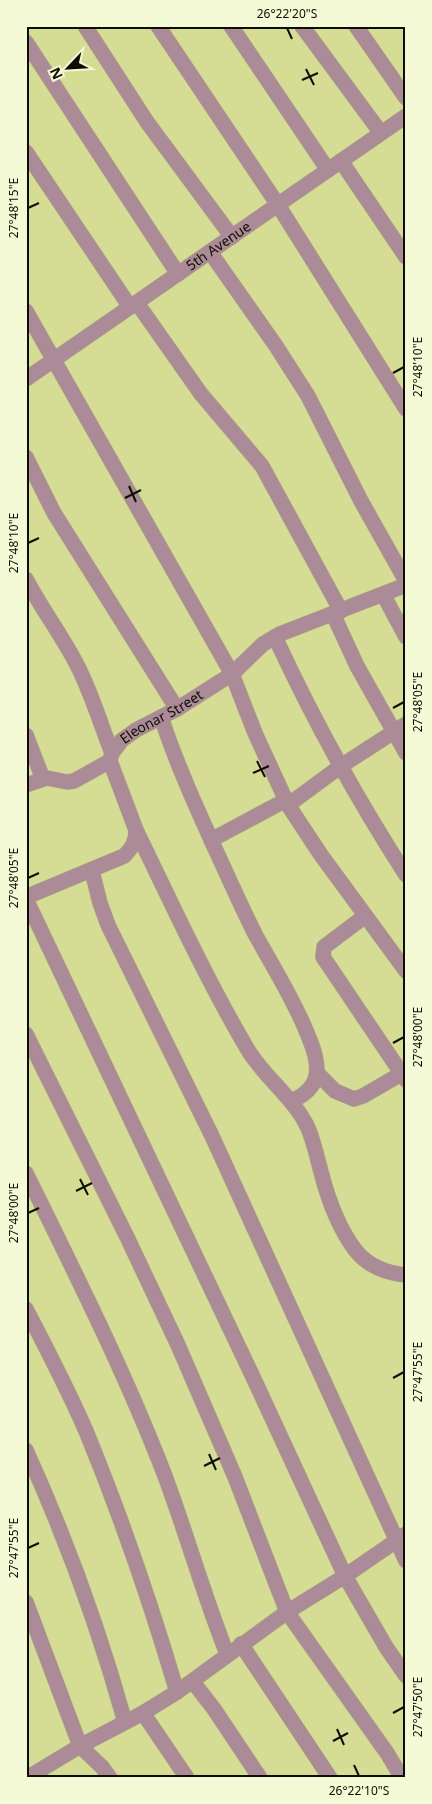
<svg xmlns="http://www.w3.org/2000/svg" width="432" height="1804" viewBox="0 0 432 1804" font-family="'Noto Sans',sans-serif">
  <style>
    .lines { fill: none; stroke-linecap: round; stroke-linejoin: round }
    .minor-casing { stroke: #b5bb7c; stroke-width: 16 }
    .minor { stroke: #ab8b97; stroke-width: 15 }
    .ticks { fill: none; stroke: #0d0e00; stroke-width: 2 }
    .labels { text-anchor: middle; stroke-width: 5; stroke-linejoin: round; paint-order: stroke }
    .street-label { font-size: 14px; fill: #0d0e00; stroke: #f5fad6 }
    .neatline { fill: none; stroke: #0d0e00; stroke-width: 2 }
    .ticks-label { font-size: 12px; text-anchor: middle; fill: #0d0e00 }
  </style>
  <rect width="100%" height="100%" fill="#d5dc94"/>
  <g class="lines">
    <defs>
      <g id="minor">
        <path d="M 85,26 L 147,122 L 232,237"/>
        <path d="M 158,26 L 278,205 L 406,409"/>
        <path d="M 231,26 L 328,170"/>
        <path d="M 302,26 L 381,133"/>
        <path d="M 356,26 L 406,98"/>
        <path d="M 26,42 L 178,274"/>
        <path d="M 26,152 L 130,307"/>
        <path d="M 341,161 L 406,257"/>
        <path d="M 210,252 L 276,346 L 308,396 L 361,501 L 406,581"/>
        <path d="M 137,303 L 201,394 L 262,466 L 341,611"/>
        <path d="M 26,311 L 232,674 L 255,733 L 288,805 L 321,855 L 406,971"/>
        <path id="s1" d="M 26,379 L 406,116"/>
        <path d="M 26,457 L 54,513 L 177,709"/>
        <path d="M 26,579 C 41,608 61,634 76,663 C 91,691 100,723 112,753"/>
        <path d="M 383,594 L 406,637"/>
        <path d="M 333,614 L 357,666 L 406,753"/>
        <path d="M 275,637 C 313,719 357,799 406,875"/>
        <path d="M 161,717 C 177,765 197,809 218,855 C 230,881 242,908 255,934 C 272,965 291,995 305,1028 C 309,1038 315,1050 316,1061 C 320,1081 309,1094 291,1101"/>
        <path d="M 26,735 L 43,779"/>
        <path d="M 26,785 L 47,778 L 67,782 L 74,781 L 110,761"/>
        <path d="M 288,805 L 341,766 L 406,724"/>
        <path d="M 136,830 C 172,904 206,979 248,1050 C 265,1078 294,1098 308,1128 C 314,1142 317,1157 321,1172 C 328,1199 339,1229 356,1251 C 369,1267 386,1273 406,1275"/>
        <path d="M 211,840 L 286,800"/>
        <path d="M 92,871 L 100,903 L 108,925 L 212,1136 L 406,1561"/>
        <path id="s2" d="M 26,897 L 124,856 C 132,848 136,842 136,830 L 110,761 L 112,753 L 122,740 L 136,730 L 177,709 L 232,674 L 263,644 L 280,634 L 406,585"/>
        <path d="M 26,899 L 253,1377 L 345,1576 L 386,1647 L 406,1676"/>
        <path d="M 365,916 L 324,947 L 323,957 L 406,1080"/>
        <path d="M 26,1034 L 127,1237 L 178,1345 L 235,1477 L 287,1612 L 387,1753 L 402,1778"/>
        <path d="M 317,1073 L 335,1091 L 354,1099 L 363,1096 L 406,1071"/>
        <path d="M 26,1173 C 75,1273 125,1372 165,1476 C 187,1535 204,1596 227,1654"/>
        <path d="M 26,1309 C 47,1349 68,1390 86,1431 C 121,1516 151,1604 177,1692"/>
        <path d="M 26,1450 C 66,1538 99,1629 125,1722"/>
        <path d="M 26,1602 L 80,1746 L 102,1767 L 110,1778"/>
        <path d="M 241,1644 L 330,1778"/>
        <path d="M 193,1682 L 214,1709 L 260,1778"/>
        <path d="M 143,1713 L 187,1778"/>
        <path d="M 27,1778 L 80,1746 L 143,1713 L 177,1692 L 287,1612 L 345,1576 L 406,1534"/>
      </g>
    </defs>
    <use href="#minor" class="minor-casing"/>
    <use href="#minor" class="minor"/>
  </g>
  <path class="ticks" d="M 287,28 L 292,39M 306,69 L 314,85M 302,80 L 318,73M 28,208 L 39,203M 393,373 L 404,367M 129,486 L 136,502M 125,498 L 141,490M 28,543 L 39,538M 393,708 L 404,702M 257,761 L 265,777M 253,773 L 269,766M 28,878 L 39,873M 393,1043 L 404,1037M 80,1179 L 88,1195M 76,1191 L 92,1183M 28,1213 L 39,1208M 393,1378 L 404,1372M 209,1454 L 216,1470M 204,1466 L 220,1458M 28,1548 L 39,1543M 393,1713 L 404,1707M 337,1729 L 344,1745M 333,1741 L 348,1733M 354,1765 L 359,1776"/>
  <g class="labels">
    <g class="street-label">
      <text dy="5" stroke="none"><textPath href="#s1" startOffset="234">5th Avenue</textPath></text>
      <text dy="5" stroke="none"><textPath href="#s2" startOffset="280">Eleonar Street</textPath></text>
    </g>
  </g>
  <rect width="432" height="1804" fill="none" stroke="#f5fad6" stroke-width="55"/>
  <g transform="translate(68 68) rotate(245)" stroke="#f5fad6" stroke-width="4" paint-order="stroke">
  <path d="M0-4L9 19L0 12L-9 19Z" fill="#0d0e00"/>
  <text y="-8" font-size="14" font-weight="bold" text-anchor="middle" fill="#0d0e00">N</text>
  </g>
  <rect x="28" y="28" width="376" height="1748" class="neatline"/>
  <g class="ticks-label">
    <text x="287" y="18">26°22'20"S</text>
    <text transform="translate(14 208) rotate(-90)" y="4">27°48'15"E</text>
    <text transform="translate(418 367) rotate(-90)" y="4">27°48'10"E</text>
    <text transform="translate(14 543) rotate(-90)" y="4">27°48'10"E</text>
    <text transform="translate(418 702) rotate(-90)" y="4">27°48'05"E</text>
    <text transform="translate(14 878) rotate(-90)" y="4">27°48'05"E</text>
    <text transform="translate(418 1037) rotate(-90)" y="4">27°48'00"E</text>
    <text transform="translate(14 1213) rotate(-90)" y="4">27°48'00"E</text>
    <text transform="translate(418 1372) rotate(-90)" y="4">27°47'55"E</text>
    <text transform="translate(14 1548) rotate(-90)" y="4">27°47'55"E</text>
    <text transform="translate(418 1707) rotate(-90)" y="4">27°47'50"E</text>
    <text x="359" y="1795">26°22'10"S</text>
  </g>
</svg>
